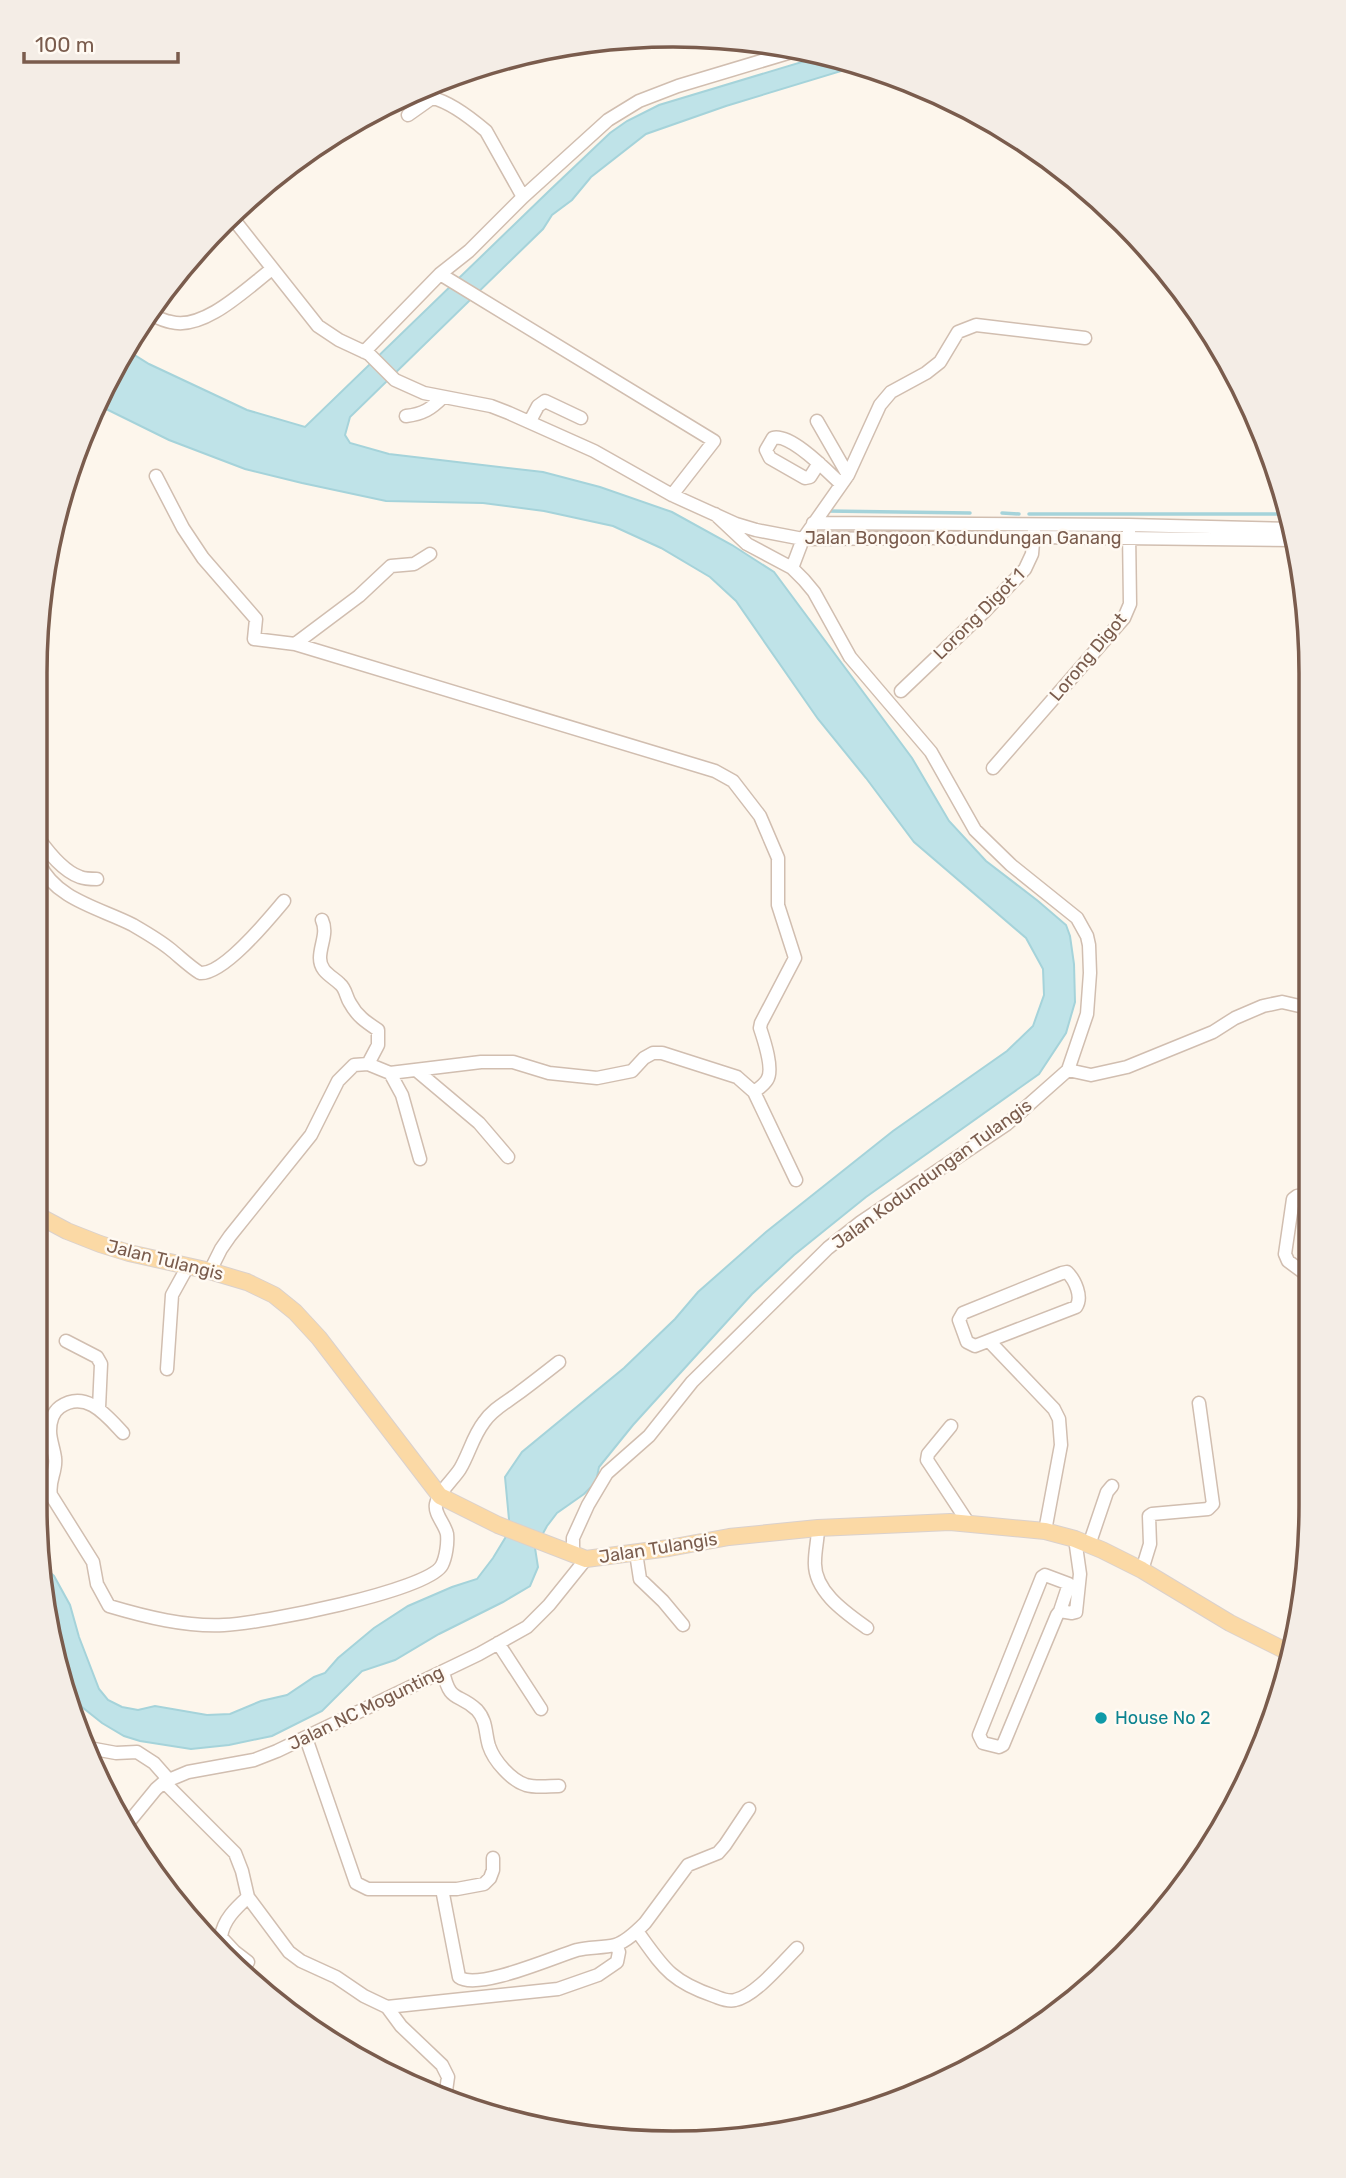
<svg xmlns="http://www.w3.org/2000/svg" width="1346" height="2178" viewBox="0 0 1346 2178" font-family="Rubik,sans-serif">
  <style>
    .water { fill: #bfe3e8; stroke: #a5d3da; stroke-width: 2 }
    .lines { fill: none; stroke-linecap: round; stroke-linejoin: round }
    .stream { stroke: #a5d3da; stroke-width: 3.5 }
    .minor-casing { stroke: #d1beb0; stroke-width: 15 }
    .major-casing { stroke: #dad1cd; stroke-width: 18 }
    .minor { stroke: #fff; stroke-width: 12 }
    .major { stroke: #fbd9a5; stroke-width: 16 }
    .culture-dot { fill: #0f9aa8; stroke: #fffaf3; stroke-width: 2.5 }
    .labels { text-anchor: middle; stroke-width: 5; stroke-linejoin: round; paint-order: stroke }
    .street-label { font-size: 18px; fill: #7a5c4d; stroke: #fffaf3 }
    .culture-label { font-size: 18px; fill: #0d838f; stroke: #fffaf3; text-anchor: start }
    .rim { fill: none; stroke: #7a5c4d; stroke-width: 3.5 }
  </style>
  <rect width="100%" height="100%" fill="#fdf6ec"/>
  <path class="water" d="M 825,55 L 838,57 L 861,65 L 726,106 L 646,134 L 591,177 L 572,200 L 552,215 L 543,229 L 350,417 L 345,435 L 350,443 L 389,454 L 543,472 L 600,487 L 672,512 L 732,545 L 774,572 L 912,758 L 949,821 L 986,861 L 1038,901 L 1066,925 L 1070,936 L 1074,964 L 1075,1002 L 1066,1033 L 1039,1074 L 866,1197 L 794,1255 L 752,1294 L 633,1425 L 599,1467 L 596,1482 L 584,1494 L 557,1513 L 547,1526 L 535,1548 L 538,1567 L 530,1586 L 503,1602 L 439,1634 L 395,1660 L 362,1671 L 322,1711 L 272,1736 L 229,1745 L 191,1749 L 140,1741 L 124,1736 L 102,1723 L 82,1707 L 72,1691 L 61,1658 L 45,1568 L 54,1576 L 70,1605 L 79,1637 L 99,1689 L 108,1700 L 122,1707 L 138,1710 L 155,1706 L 207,1715 L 230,1714 L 261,1701 L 287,1695 L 314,1677 L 325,1673 L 338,1658 L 374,1628 L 408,1606 L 452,1587 L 477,1579 L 493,1558 L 510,1530 L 505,1477 L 522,1452 L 624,1368 L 675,1319 L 698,1292 L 766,1232 L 893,1131 L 1007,1051 L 1033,1026 L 1044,995 L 1043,969 L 1026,938 L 914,842 L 866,778 L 818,719 L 736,601 L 710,577 L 661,548 L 613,526 L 544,511 L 483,503 L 386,501 L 302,483 L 245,469 L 169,440 L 98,405 L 128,351 L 149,364 L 247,410 L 305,427 L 550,190 L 610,133 L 627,121 L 659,105 Z"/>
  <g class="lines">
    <path class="stream" d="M 827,511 L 970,513
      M 1002,513 L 1019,514
      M 1029,514 L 1290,514"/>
    <defs>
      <path id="minor" d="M 408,115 L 432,98 C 451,102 472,119 486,131 L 523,197
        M 231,216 L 318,326 L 339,340 L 369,354 L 395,380 L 424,393 L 491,406 L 509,413 L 594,451 L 672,495 L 736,524 L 756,530 L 803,539 L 1034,537 L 1295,540
        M 440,274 L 714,441 L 672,495
        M 150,314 C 156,317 164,321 171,322 C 204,331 247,288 272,269
        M 364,352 L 440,274 L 469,251 L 523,197 L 608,120 L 639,101 L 678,86 L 798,50
        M 406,416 C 423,414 431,409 443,397
        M 530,421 L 538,406 L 545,401 L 581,418
        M 817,421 L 848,475
        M 819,463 L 810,477 L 805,478 L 770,458 L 766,450 L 773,438 C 791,433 828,472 841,484
        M 156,476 L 183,528 L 203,558 L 256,619 L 254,639 L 295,644 L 715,771 L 733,781 L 760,816 L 778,858 L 778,905 L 795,958 L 761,1023 L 760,1028 C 764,1040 774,1070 767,1080 C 764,1085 758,1089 754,1092
        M 813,523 L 1129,525 L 1293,529
        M 792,568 L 803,539 L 848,475 L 880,405 L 891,392 L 926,373 L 940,362 L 958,332 L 976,325 L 1085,338
        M 295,644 L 359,596 L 391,566 L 414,564 L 430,554
        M 901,691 L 985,611 L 1025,569 L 1032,554 L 1034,531
        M 993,768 L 1124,618 L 1130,604 L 1129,531
        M 39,839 C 49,853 63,871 80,877 C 85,879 92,879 97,879
        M 39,863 C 56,900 100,908 133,925 C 145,932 159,940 170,949 C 180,957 189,966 200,973 C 223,975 269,919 284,901
        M 322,920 C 328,933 320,945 320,958 C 320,972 332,976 340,984 C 346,989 346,997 350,1003 C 357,1016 366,1022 378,1030 L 378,1045 L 368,1064
        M 416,1070 L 479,1123 L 508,1157
        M 1068,1070 L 1091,1075 L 1127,1067 L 1213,1032 L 1235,1018 L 1263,1006 L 1282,1002 L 1308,1008
        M 390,1073 L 402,1095 L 420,1159
        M 210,1271 L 221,1249 L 230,1236 L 311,1135 L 338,1081 L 354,1065 L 368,1064 L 390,1073 L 481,1062 L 513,1062 L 549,1073 L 597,1078 L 632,1071 L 644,1058 L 653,1053 L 662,1053 L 737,1077 L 754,1092 L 796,1180
        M 1067,1272 C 1075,1280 1083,1297 1076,1307 L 975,1346 L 967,1342 L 959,1320 L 963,1313 L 1062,1273 Z
        M 1307,1275 L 1288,1261 L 1285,1254 L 1293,1199 L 1297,1196 L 1307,1194
        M 66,1341 L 97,1357 L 101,1364 L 99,1408
        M 990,1342 L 1054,1409 L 1059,1419 L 1061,1445 L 1045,1531
        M 167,1369 L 172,1295 L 188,1266
        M 951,1426 L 928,1454 L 927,1460 L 969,1524
        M 123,1433 C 107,1416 86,1389 60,1407 C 53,1412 50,1422 50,1431 C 50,1440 54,1449 55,1458 C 57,1471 48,1481 51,1495 L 93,1562 L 97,1584 L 109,1606 C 146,1617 186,1627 224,1625 C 258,1624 429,1591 442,1565 C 446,1557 448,1543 447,1534 C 445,1524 434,1514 436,1504 C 439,1491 453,1480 460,1469 C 469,1454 473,1436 484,1422 C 492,1410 505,1403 516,1395 C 531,1384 545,1373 559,1362
        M 818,1528 C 818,1539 815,1550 815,1561 C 813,1591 846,1613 867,1628
        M 1089,1545 L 1107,1492 L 1112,1486
        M 636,1553 L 640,1579 L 663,1601 L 683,1625
        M 573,1555 L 573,1538 L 588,1505 L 607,1473 L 649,1436 L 692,1382 L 828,1248 L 861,1222 L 1007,1124 L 1068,1070 L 1087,1014 L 1090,973 L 1089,945 L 1087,936 L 1077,918 L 1011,865 L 975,830 L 931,752 L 850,657 L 814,592 L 804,580 L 792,568 L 747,544 L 715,514
        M 1142,1570 L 1150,1544 L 1149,1516 L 1152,1514 L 1208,1509 L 1213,1504 L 1199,1403
        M 1060,1611 L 1069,1584 L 1045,1575 L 1042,1577 L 979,1735 L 983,1743 L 999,1747 L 1003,1745 L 1057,1615 L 1060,1611 L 1072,1613 L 1076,1612 L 1080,1574 L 1075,1539
        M 498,1643 L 541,1709
        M 443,1671 C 450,1704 458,1692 477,1710 C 487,1721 485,1733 489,1746 C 494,1761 511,1780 526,1785 C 536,1788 549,1786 559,1786
        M 306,1738 L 356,1883 L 368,1889 L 457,1889 L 484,1884 L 490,1878 L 493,1870 L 493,1858
        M 89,1748 L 116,1753 L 137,1752 L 154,1763 L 169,1780
        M 164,1782 L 235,1853 L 242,1871 L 248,1897 L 289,1952 L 301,1961 L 336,1977 L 364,1996 L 387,2007 L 401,2026 L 442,2065 L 448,2077 L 445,2098
        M 129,1822 L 156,1789 L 164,1782 L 188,1772 L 254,1760 L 277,1751 L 479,1654 L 527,1627 L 549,1605 L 586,1559
        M 442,1889 L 459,1977 C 477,1991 554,1957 577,1950 C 589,1947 603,1948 615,1945 C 626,1942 637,1931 645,1923 L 688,1865 L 718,1853 L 725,1845 L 749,1809
        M 637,1931 C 663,1967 670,1981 714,1996 C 720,1998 727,2002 735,2000 C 755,1996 782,1963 797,1948
        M 248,1962 L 235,1952 L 221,1937 C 223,1920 236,1908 248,1897
        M 387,2007 L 558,1989 L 598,1975 L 617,1962 L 619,1952 L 616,1945"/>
      <path id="major" d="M 37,1215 L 67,1231 L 100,1244 L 129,1253 L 210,1271 L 247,1282 L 274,1295 L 295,1312 L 319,1338 L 440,1496 L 498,1525 L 586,1559 L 669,1548 L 729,1537 L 818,1528 L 950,1522 L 1045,1531 L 1075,1539 L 1102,1550 L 1142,1570 L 1230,1623 L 1288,1652"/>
    </defs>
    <use href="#minor" class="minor-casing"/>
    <use href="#major" class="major-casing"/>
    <use href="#minor" class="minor"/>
    <use href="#major" class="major"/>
  </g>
  <circle class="culture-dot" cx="1101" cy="1718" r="7"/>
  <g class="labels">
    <g class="street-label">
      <text x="963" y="544">Jalan Bongoon Kodundungan Ganang</text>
      <text transform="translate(979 614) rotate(-45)" y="6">Lorong Digot 1</text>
      <text transform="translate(1088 657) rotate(-50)" y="6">Lorong Digot</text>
      <text transform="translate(932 1174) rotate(-36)" y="6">Jalan Kodundungan Tulangis</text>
      <text transform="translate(165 1260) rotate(14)" y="6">Jalan Tulangis</text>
      <text transform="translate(658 1548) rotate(-9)" y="6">Jalan Tulangis</text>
      <text transform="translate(366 1708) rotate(-26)" y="6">Jalan NC Mogunting</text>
    </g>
    <g class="culture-label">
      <text x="1115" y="1724">House No 2</text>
    </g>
  </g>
  <path d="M0 0H1346V2178H0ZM673 47H673A626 626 0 0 1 1299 673V1505A626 626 0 0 1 673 2131H673A626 626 0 0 1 47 1505V673A626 626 0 0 1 673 47Z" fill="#f4ede6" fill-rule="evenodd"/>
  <path class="rim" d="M673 47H673A626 626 0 0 1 1299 673V1505A626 626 0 0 1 673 2131H673A626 626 0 0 1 47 1505V673A626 626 0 0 1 673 47Z"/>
  <path d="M24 52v10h154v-10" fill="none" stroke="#7a5c4d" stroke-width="3.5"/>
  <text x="35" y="52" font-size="21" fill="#7a5c4d" stroke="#fffaf3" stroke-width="5" paint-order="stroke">100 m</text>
</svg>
